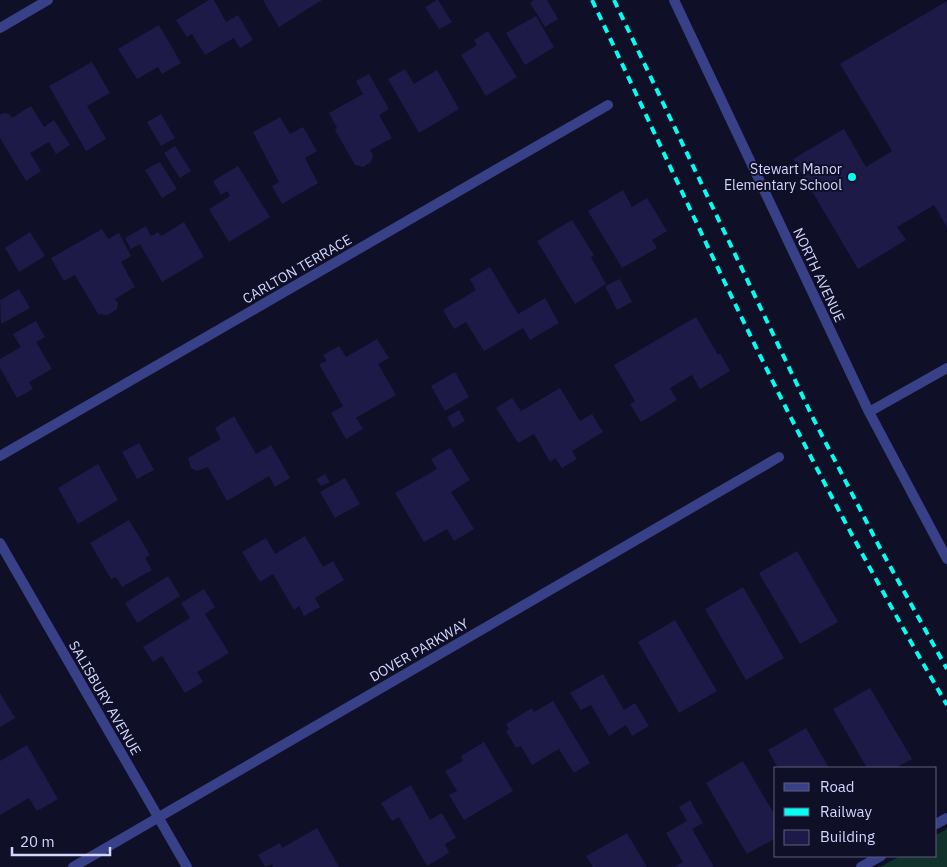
<svg xmlns="http://www.w3.org/2000/svg" width="947" height="867" viewBox="0 0 947 867" font-family="'IBM Plex Sans',sans-serif">
  <style>
    .green { fill: #11312b }
    .building { fill: #1d1a48 }
    .lines { fill: none; stroke-linecap: round; stroke-linejoin: round }
    .street { stroke: #384187; stroke-width: 10 }
    .rail { stroke: #01fff2; stroke-width: 4; stroke-dasharray: 8 6; stroke-linecap: butt }
    .poi-dot { fill: #01fff2; stroke: #0f0f27; stroke-width: 2 }
    .labels { text-anchor: middle; stroke-width: 4; stroke-linejoin: round; paint-order: stroke }
    .poi-label { font-size: 14px; fill: #d5d6ff; stroke: #0f0f27; text-anchor: end }
    .street-label { font-size: 14px; fill: #d5d6ff; stroke: #0f0f27 }
  </style>
  <rect width="100%" height="100%" fill="#0f0f27"/>
  <path class="green" d="M 947,829 L 947,867 L 880,867 L 900,856 L 936,856 L 936,835 Z"/>
  <path class="building" d="M 209,0 L 214,0 L 226,22 L 238,15 L 253,40 L 240,48 L 234,38 L 205,55 L 192,34 L 187,37 L 176,20 Z
    M 263,0 L 322,0 L 279,27 Z
    M 437,0 L 438,0 L 452,22 L 439,29 L 425,7 Z
    M 534,0 L 547,0 L 558,19 L 545,27 L 530,3 Z
    M 947,1 L 947,227 L 934,205 L 897,227 L 906,240 L 858,269 L 793,159 L 844,129 L 866,167 L 892,151 L 840,64 Z
    M 536,16 L 554,47 L 525,65 L 506,33 Z
    M 159,25 L 181,63 L 162,74 L 158,67 L 137,79 L 118,49 Z
    M 488,31 L 517,77 L 486,96 L 461,55 L 477,45 L 474,40 Z
    M 92,62 L 110,93 L 87,106 L 106,139 L 86,151 L 49,86 Z
    M 405,69 L 414,84 L 437,70 L 459,109 L 419,133 L 388,79 Z
    M 369,74 L 389,109 L 379,115 L 392,138 L 370,150 L 373,155 L 371,162 L 363,167 L 355,165 L 335,130 L 337,128 L 329,113 L 363,94 L 356,81 Z
    M 31,106 L 44,127 L 54,120 L 70,145 L 56,154 L 49,142 L 30,153 L 41,171 L 26,181 L 0,138 L 0,115 L 3,113 L 9,114 L 12,118 Z
    M 161,114 L 175,138 L 161,146 L 147,122 Z
    M 280,117 L 290,134 L 303,127 L 317,151 L 305,158 L 318,183 L 282,204 L 272,186 L 279,182 L 253,132 Z
    M 175,146 L 191,171 L 180,178 L 164,153 Z
    M 160,162 L 177,189 L 162,198 L 145,170 Z
    M 238,166 L 270,217 L 229,242 L 209,209 L 230,196 L 227,191 L 221,195 L 213,181 Z
    M 623,190 L 632,207 L 647,198 L 667,231 L 652,240 L 657,248 L 622,268 L 588,211 Z
    M 572,220 L 594,255 L 591,257 L 606,284 L 575,304 L 537,241 Z
    M 184,222 L 204,257 L 162,282 L 140,244 L 131,249 L 125,238 L 146,226 L 151,236 L 158,232 L 161,236 Z
    M 102,229 L 108,239 L 119,233 L 131,256 L 121,262 L 135,287 L 115,299 L 118,303 L 117,309 L 108,315 L 98,314 L 75,275 L 64,281 L 51,258 Z
    M 30,232 L 45,256 L 19,272 L 5,248 Z
    M 490,267 L 518,314 L 545,298 L 559,323 L 530,340 L 523,328 L 484,351 L 466,322 L 454,329 L 443,310 L 476,290 L 470,279 Z
    M 620,279 L 632,302 L 617,310 L 605,286 Z
    M 19,289 L 30,308 L 1,324 L 0,300 Z
    M 696,317 L 718,355 L 720,353 L 730,371 L 700,389 L 692,375 L 670,388 L 677,400 L 641,422 L 630,404 L 635,401 L 614,365 Z
    M 36,321 L 45,337 L 36,342 L 52,369 L 29,382 L 33,389 L 17,398 L 0,368 L 0,359 L 21,347 L 13,334 Z
    M 377,339 L 389,358 L 378,364 L 396,395 L 356,418 L 363,429 L 346,439 L 331,413 L 343,406 L 319,364 L 327,361 L 323,355 L 339,346 L 346,357 Z
    M 455,372 L 469,397 L 445,411 L 431,386 Z
    M 560,388 L 580,421 L 592,414 L 603,432 L 572,451 L 577,459 L 562,468 L 555,458 L 550,462 L 534,434 L 518,443 L 496,408 L 512,398 L 521,411 Z
    M 459,410 L 465,421 L 453,428 L 447,417 Z
    M 234,416 L 256,454 L 271,445 L 290,478 L 275,487 L 269,476 L 227,501 L 208,467 L 197,471 L 191,468 L 188,458 L 221,439 L 215,428 Z
    M 139,443 L 154,470 L 137,479 L 122,452 Z
    M 450,448 L 470,480 L 451,492 L 474,529 L 454,541 L 447,529 L 424,542 L 395,493 L 437,469 L 431,459 Z
    M 98,464 L 118,500 L 78,524 L 58,488 Z
    M 325,474 L 330,482 L 321,486 L 316,479 Z
    M 345,478 L 360,504 L 335,518 L 320,492 Z
    M 129,520 L 150,555 L 145,558 L 152,570 L 122,587 L 116,577 L 111,579 L 90,543 Z
    M 305,536 L 323,567 L 333,561 L 344,580 L 315,598 L 320,607 L 304,616 L 299,606 L 294,610 L 273,574 L 260,582 L 242,552 L 266,538 L 275,554 Z
    M 797,551 L 838,622 L 800,644 L 759,573 Z
    M 168,576 L 180,596 L 137,623 L 125,603 Z
    M 743,587 L 784,658 L 746,680 L 705,609 Z
    M 204,589 L 215,607 L 205,614 L 229,653 L 197,672 L 203,682 L 185,693 L 162,656 L 153,662 L 143,647 L 190,618 L 181,603 Z
    M 675,620 L 717,691 L 679,713 L 638,642 Z
    M 603,674 L 624,710 L 635,703 L 649,726 L 632,736 L 626,725 L 609,736 L 591,705 L 581,710 L 570,693 Z
    M 870,688 L 912,759 L 895,768 L 867,768 L 833,709 Z
    M 0,693 L 15,718 L 0,727 Z
    M 553,701 L 590,763 L 574,773 L 559,749 L 532,765 L 521,746 L 516,748 L 506,731 L 509,729 L 506,724 L 532,708 L 534,712 Z
    M 806,728 L 829,768 L 778,768 L 768,750 Z
    M 484,742 L 513,791 L 464,820 L 449,795 L 457,791 L 445,771 L 463,761 L 461,756 Z
    M 27,745 L 58,799 L 37,811 L 29,798 L 0,815 L 0,761 Z
    M 743,761 L 776,817 L 776,838 L 747,854 L 706,783 Z
    M 411,785 L 430,820 L 442,813 L 456,838 L 445,844 L 449,853 L 427,866 L 399,817 L 392,821 L 381,803 Z
    M 690,800 L 703,823 L 692,829 L 714,867 L 674,867 L 683,862 L 666,833 L 687,821 L 679,807 Z
    M 317,828 L 339,867 L 273,867 L 272,864 L 265,867 L 258,855 L 280,843 L 282,848 Z
    M 627,833 L 647,867 L 593,867 L 586,856 Z"/>
  <g class="lines">
    <path class="street" d="M 674,0 L 869,412 L 947,559
      M 0,28 L 48,0
      M 869,412 L 947,368
      M 0,456 L 608,105
      M 0,543 L 187,867
      M 936,824 L 947,818
      M 73,867 L 779,457
      M 861,867 L 881,856"/>
    <path class="rail" d="M 592,0 C 646,114 698,228 753,341 C 813,465 878,586 947,705
      M 614,0 L 813,418 L 880,548 L 947,669"/>
  </g>
  <circle class="poi-dot" cx="852" cy="177" r="5"/>
  <g class="labels">
    <g class="poi-label">
      <text x="842" y="174">Stewart Manor<tspan x="842" dy="16">Elementary School</tspan></text>
    </g>
    <g class="street-label">
      <text transform="translate(297 269) rotate(-30)" y="5">CARLTON TERRACE</text>
      <text transform="translate(819 275) rotate(65)" y="5">NORTH AVENUE</text>
      <text transform="translate(419 650) rotate(-30)" y="5">DOVER PARKWAY</text>
      <text transform="translate(105 698) rotate(60)" y="5">SALISBURY AVENUE</text>
    </g>
  </g>
  <rect x="774" y="767" width="162" height="90" fill="#0f0f27" stroke="#5e5f7d"/>
  <rect x="784" y="783" width="25" height="8" fill="#384187" stroke="#5e5f7d"/>
  <text x="820" y="792" font-size="15" fill="#d5d6ff">Road</text>
  <rect x="784" y="808" width="25" height="8" fill="#01fff2" stroke="#5e5f7d"/>
  <text x="820" y="817" font-size="15" fill="#d5d6ff">Railway</text>
  <rect x="784" y="830" width="25" height="15" fill="#1d1a48" stroke="#5e5f7d"/>
  <text x="820" y="842" font-size="15" fill="#d5d6ff">Building</text>
  <path d="M12 847v8h98v-8" fill="none" stroke="#d5d6ff" stroke-width="2.5"/>
  <text x="20" y="847" font-size="15" fill="#d5d6ff" stroke="#0f0f27" stroke-width="4" paint-order="stroke">20 m</text>
</svg>
